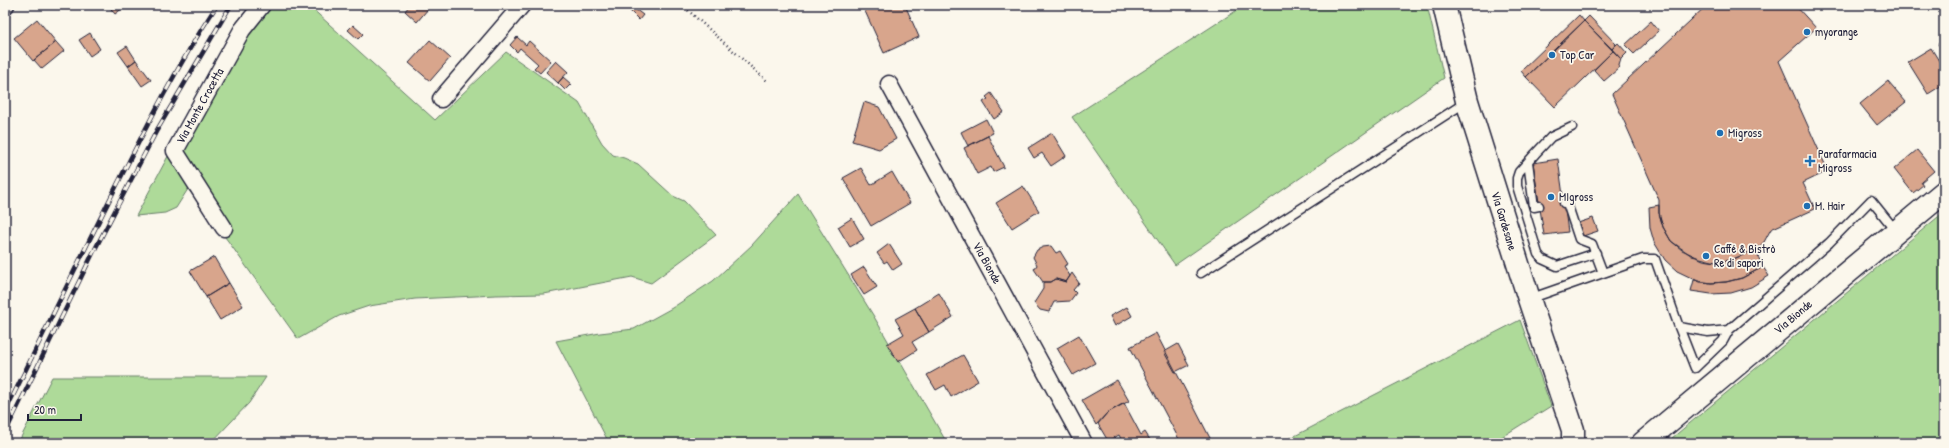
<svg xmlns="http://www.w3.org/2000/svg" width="1949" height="448" viewBox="0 0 1949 448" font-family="'Patrick Hand',sans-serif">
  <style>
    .green { fill: #aeda99; stroke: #687e6a }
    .building { fill: #d8a58c; stroke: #22223b }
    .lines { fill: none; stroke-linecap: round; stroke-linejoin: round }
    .lane-casing { stroke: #22223b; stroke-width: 11 }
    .street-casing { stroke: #22223b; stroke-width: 19 }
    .secondary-casing { stroke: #22223b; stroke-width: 25 }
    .path { stroke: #22223b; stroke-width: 2.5; stroke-dasharray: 1 3; stroke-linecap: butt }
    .lane { stroke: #fbf7ec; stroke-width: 8 }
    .street { stroke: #fbf7ec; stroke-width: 16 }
    .secondary { stroke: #fbf7ec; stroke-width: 22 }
    .rail-casing { stroke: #22223b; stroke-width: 4.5 }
    .rail { stroke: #fbf7ec; stroke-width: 3; stroke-dasharray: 9; stroke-linecap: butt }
    .poi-dot { fill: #1f6fb2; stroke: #fbf7ec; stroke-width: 1.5 }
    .labels { text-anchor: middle; stroke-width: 3.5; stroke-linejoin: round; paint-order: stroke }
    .poi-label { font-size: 12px; fill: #22223b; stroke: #fbf7ec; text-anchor: start }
    .street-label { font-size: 12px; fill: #22223b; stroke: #fbf7ec }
  </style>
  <rect width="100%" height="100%" fill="#fbf7ec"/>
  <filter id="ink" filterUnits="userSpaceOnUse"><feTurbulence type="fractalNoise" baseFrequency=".025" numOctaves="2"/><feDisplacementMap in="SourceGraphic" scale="8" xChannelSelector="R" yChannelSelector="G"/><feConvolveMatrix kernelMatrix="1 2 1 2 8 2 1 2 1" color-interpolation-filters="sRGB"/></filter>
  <g filter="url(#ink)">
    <path class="green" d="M 258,5 L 308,5 L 435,120 L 506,52 L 579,103 L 602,143 L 613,155 L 624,158 L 638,164 L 673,196 L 684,201 L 716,235 L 651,283 L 632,277 L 544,294 L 496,295 L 415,299 L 369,306 L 339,316 L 298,339 L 228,241 L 188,189 L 176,208 L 165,213 L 136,216 L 189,117 Z
      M 1245,5 L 1427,5 L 1444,78 L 1175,265 L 1072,117 Z
      M 798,194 L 873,315 L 947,443 L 609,443 L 556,341 L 600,333 L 634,329 L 672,308 L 713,281 L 752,245 Z
      M 1944,212 L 1944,443 L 1666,443 Z
      M 1520,320 L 1551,406 L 1492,443 L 1281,443 Z
      M 52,377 L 266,377 L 249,403 L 211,443 L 18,443 Z"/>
    <path class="building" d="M 108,5 L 127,5 L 115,14 Z
      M 410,5 L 423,5 L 428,9 L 417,22 L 405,11 Z
      M 871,5 L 905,5 L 919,37 L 884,53 L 864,9 Z
      M 1707,5 L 1795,5 L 1816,28 L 1779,61 L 1828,171 L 1803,183 L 1815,209 L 1771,229 L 1764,242 L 1755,250 L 1731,260 L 1716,262 L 1692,256 L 1671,241 L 1663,227 L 1659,213 L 1659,200 L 1612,94 Z
      M 631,6 L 643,15 L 639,20 L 628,9 Z
      M 1579,15 L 1584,21 L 1526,77 L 1521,71 Z
      M 1589,16 L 1616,44 L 1612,49 L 1584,21 Z
      M 37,19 L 56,42 L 33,61 L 14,38 Z
      M 1584,21 L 1613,51 L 1555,107 L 1526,77 Z
      M 1651,21 L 1659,31 L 1634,54 L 1625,45 Z
      M 353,25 L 363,34 L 358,39 L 348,30 Z
      M 90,33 L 100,49 L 90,56 L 79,40 Z
      M 517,37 L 526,45 L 529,41 L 551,61 L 540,73 L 534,68 L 538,64 L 520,48 L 517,52 L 510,45 Z
      M 1944,39 L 1944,54 L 1938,44 Z
      M 430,40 L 450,58 L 430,81 L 409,63 Z
      M 56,42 L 64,51 L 42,69 L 34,60 Z
      M 1618,43 L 1627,53 L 1621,59 L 1612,49 Z
      M 127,46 L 136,60 L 128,66 L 118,52 Z
      M 1931,48 L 1944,69 L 1944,84 L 1928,94 L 1908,62 Z
      M 1613,51 L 1621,59 L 1618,69 L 1604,81 L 1594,70 Z
      M 136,60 L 151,80 L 142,86 L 128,66 Z
      M 556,61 L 568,72 L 558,83 L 546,72 Z
      M 563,77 L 571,84 L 565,90 L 558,83 Z
      M 1888,81 L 1906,102 L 1877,125 L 1860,104 Z
      M 991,93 L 1004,112 L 994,119 L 983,102 L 988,99 L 986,97 Z
      M 864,102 L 879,107 L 896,139 L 879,149 L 852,141 Z
      M 986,119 L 993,133 L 968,146 L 961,132 Z
      M 1052,133 L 1066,156 L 1051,166 L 1042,153 L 1034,158 L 1028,148 Z
      M 988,136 L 1004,167 L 993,172 L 991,167 L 977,174 L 964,148 Z
      M 1917,150 L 1934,171 L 1921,182 L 1923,185 L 1913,193 L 1894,169 Z
      M 1558,159 L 1568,232 L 1544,235 L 1533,163 Z
      M 861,168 L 871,185 L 892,172 L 910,203 L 871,226 L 843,178 Z
      M 1023,186 L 1039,211 L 1012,228 L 996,203 Z
      M 1659,205 L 1659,213 L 1663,227 L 1671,241 L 1682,250 L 1703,260 L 1716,262 L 1731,260 L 1755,250 L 1763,267 L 1742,278 L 1726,282 L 1711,283 L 1700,282 L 1677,271 L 1665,260 L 1654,242 L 1650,228 L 1649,207 Z
      M 852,218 L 864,239 L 850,247 L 838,227 Z
      M 1593,218 L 1598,231 L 1580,237 L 1575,224 Z
      M 889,244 L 902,264 L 893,270 L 887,261 L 884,263 L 877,253 Z
      M 1051,246 L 1056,253 L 1060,251 L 1068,264 L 1064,266 L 1070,276 L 1066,282 L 1056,279 L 1051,282 L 1043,282 L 1034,269 L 1037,265 L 1033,257 L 1037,250 L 1043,247 Z
      M 214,257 L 229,283 L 206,297 L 190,271 Z
      M 864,267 L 877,287 L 864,295 L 851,275 Z
      M 1763,267 L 1769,276 L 1751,287 L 1731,293 L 1711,294 L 1691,291 L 1694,280 L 1711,283 L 1726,282 L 1742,278 Z
      M 1072,273 L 1079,283 L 1073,290 L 1076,293 L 1070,301 L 1054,302 L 1049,312 L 1040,310 L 1034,303 L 1043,289 L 1043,282 L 1051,282 L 1056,279 L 1066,282 Z
      M 229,283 L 243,306 L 220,320 L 206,297 Z
      M 939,293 L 953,317 L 929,332 L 915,308 Z
      M 1127,307 L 1132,316 L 1115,326 L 1110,316 Z
      M 915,308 L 929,332 L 912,342 L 917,350 L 898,362 L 887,344 L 904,334 L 895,319 Z
      M 1156,333 L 1211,440 L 1205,443 L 1181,443 L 1130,347 Z
      M 1079,335 L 1095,363 L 1073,375 L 1057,348 Z
      M 1178,344 L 1189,365 L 1175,372 L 1164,352 Z
      M 963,355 L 978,381 L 951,397 L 945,385 L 936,390 L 927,375 Z
      M 1117,380 L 1129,401 L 1107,413 L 1096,425 L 1082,400 Z
      M 1124,403 L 1141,435 L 1145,432 L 1152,443 L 1123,443 L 1119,435 L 1108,441 L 1098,424 L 1107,413 Z"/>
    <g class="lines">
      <defs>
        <path id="lane" d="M 1572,127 L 1551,137 L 1535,154 L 1519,172 L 1517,178 L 1517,186 L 1538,254 L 1542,259 L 1557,266 L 1596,253
          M 1528,162 L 1534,207 L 1539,206
          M 1564,203 L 1567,203 L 1579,239 L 1592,244 L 1603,273
          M 1201,273 L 1466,102
          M 1529,299 L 1643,259 L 1655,259 L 1679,327 L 1695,368 L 1723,341 L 1729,330 L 1829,243 L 1871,200 L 1896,231
          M 1679,327 L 1708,332 L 1729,330"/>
        <path id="street" d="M 5,6 L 6,5
          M 889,84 L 1084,443
          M 441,99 L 522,5
          M 224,228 L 175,151 L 242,30 L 262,5"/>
        <path id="secondary" d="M 1444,5 L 1467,101 L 1529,299 L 1573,430 L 1573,443
          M 1643,443 L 1944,192"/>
      </defs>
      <use href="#lane" class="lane-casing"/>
      <use href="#street" class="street-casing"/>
      <use href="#secondary" class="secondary-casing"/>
      <path class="path" d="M 682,5 L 767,81"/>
      <use href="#lane" class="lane"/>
      <use href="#street" class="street"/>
      <use href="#secondary" class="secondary"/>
      <defs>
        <path id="rail" d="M 5,412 C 42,337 78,262 116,187 C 147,125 179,63 217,5
          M 5,433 L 93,253 L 157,130 L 231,5"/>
      </defs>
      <use href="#rail" class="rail-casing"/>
      <use href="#rail" class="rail"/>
    </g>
  </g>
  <g class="poi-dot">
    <circle cx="1807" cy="32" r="4"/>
    <circle cx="1552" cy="55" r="4"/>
    <circle cx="1720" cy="133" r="4"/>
    <path d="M1808 155h4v4h4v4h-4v4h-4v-4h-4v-4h4z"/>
    <circle cx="1551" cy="197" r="4"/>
    <circle cx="1807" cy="206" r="4"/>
    <circle cx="1706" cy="256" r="4"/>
  </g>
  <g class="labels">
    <g class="poi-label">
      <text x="1815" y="36">myorange</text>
      <text x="1560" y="59">Top Car</text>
      <text x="1728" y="137">Migross</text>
      <text x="1818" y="158">Parafarmacia<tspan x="1818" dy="14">Migross</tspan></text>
      <text x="1559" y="201">MIgross</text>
      <text x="1815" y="210">M. Hair</text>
      <text x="1714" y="253">Caffé &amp; Bistrò<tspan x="1714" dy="14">Re di sapori</tspan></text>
    </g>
    <g class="street-label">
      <text transform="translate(200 106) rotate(-61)" y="4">Via Monte Crocetta</text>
      <text transform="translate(1504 221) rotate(73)" y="4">Via Gardesane</text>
      <text transform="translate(987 263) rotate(61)" y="4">Via Bionde</text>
      <text transform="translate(1793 317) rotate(-40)" y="4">Via Bionde</text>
    </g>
  </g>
  <rect width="1949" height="448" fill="none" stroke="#fbf7ec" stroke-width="20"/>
  <rect x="10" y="10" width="1929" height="428" fill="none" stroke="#22223b" stroke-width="1.5" filter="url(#ink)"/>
  <path d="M28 414v6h53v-6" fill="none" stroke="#22223b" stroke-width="2"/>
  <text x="34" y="414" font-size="12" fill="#22223b" stroke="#fbf7ec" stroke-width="3" paint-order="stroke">20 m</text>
</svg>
